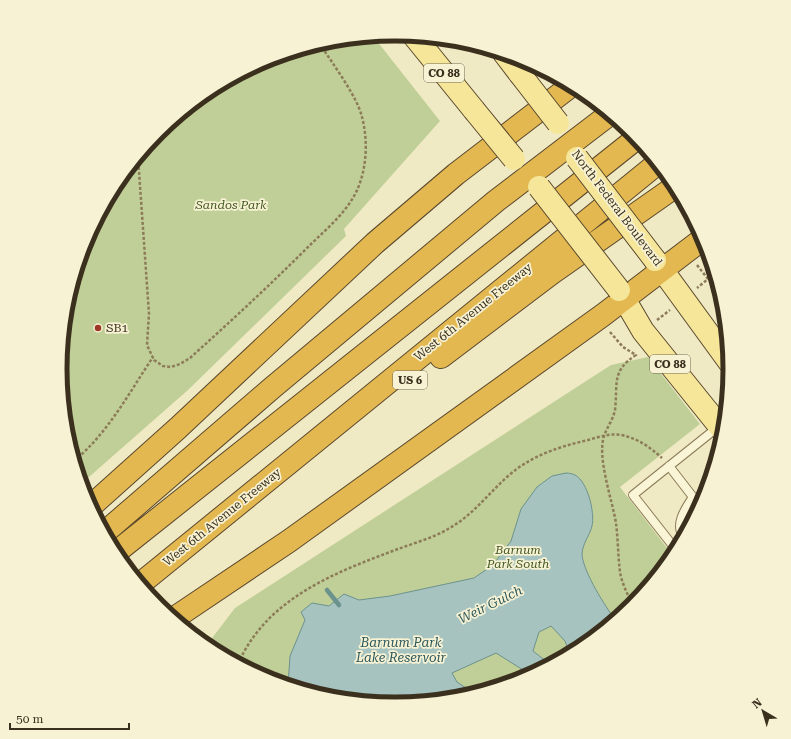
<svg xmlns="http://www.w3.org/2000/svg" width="791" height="739" viewBox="0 0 791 739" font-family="'Roboto Serif',serif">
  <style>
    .green { fill: #c0cf97 }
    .water { fill: #a6c3bf; stroke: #6c928e }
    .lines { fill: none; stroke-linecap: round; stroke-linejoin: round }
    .stream { stroke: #6c928e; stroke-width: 4.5 }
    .lane-casing { stroke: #8c7c59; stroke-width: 10 }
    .primary-casing { stroke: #5a482d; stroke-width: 24 }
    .highway-casing { stroke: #5a482d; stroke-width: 24 }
    .path { stroke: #8c7c59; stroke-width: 2.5; stroke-dasharray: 3 2; stroke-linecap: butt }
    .lane { stroke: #fbf5d7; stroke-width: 8 }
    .primary { stroke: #f5e69a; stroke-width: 22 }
    .highway { stroke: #e4b850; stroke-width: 22 }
    .primary-bridge-casing { stroke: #5a482d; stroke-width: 24; stroke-linecap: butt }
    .primary-bridge { stroke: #f5e69a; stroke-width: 22 }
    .poi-dot { fill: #9e3626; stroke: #f7f2d4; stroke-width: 1.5 }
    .labels { text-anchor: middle; stroke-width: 3.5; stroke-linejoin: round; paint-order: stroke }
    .shield { fill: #f7f2d4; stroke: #736a55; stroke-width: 1 }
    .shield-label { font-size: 11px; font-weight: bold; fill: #3b301e }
    .park-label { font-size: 12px; font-style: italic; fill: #445923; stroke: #f7f2d4 }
    .street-label { font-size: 12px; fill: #3b301e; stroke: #f7f2d4 }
    .poi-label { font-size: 12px; fill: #3b301e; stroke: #f7f2d4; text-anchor: start }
    .water-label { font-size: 13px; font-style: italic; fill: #2c585c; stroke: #f7f2d4 }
    .rim { fill: none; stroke: #3b301e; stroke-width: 5 }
  </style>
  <rect width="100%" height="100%" fill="#f0eac4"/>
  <path class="green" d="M 373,36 L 440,121 L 344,229 L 346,236 L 188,390 L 81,484 C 70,447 59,408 60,369 C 63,232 142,116 267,60 C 299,45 338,40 373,36 Z
    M 648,357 L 700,424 L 620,487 L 674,557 L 633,607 L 582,649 L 524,680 L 461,699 L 395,705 L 330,699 L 267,679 L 206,646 L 235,608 L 611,365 Z"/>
  <path class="water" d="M 566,473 C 569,473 573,474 575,475 C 588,482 595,513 592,526 C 590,535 582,544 582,555 C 584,573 605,606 616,621 L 582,649 L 569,655 L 570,654 L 565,641 L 551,626 L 539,632 L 533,651 L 551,665 L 536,673 L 528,673 L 496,653 L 452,673 L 457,682 L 475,694 L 461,699 L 395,705 L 330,699 L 288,686 L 290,656 L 305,620 L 301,612 L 312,603 L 329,606 L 344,594 L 359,600 L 390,596 L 474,578 L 493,565 L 511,541 L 521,509 L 537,487 L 552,476 Z"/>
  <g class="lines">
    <path class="stream" d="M 327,590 L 339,605"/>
    <defs>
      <path id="lane" d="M 669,466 L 693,497 L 705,499
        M 684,537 C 674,525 685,509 693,497
        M 677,551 L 633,495 L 718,427"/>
      <path id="primary" d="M 414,36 L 474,110
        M 504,53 L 520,74
        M 655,260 L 730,363
        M 619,290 L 643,331 L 725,433"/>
      <path id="highway" d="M 441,357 L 552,273 L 676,186
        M 90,507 L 178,428 L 375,243 L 456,174 L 572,85
        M 104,533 L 272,388 L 496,201 L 610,114
        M 115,553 L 637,138
        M 140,584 L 658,163
        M 173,619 L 289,541 L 603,315 L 704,238"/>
    </defs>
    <use href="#lane" class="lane-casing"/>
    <use href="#primary" class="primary-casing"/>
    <use href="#highway" class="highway-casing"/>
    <path class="path" d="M 138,157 L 149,314 L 147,345 L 154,360 L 163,366 L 171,367 L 180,364 L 190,358 C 230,322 269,286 307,248 C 325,230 348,212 358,188 C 367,166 368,140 362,117 C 357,96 332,63 320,44
      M 697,265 L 708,279 L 697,288
      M 657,320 L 670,310
      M 610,332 L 623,347 L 636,355 C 611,371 618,384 615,410 C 613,420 607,427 604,436 C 597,458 612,499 616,523 C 618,539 618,556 620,572 C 622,584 628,595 633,606
      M 74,461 C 108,433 129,393 153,357
      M 238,664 C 267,598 334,573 398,549 C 414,543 433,538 448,529 C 473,515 486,496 507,477 C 530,456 558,447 588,440 C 599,437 610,433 621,435 C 637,438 650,447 662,458"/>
    <use href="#lane" class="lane"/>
    <use href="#primary" class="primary"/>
    <use href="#highway" class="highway"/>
    <defs>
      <path id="primary-bridge" d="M 520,74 L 558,123
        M 474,110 L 514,159
        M 577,158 L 655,260
        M 539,187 L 619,290"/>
    </defs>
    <use href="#primary-bridge" class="primary-bridge-casing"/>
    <use href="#primary-bridge" class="primary-bridge"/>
  </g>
  <circle class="poi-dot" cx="98" cy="328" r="4"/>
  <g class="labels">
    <g class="shield">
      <rect x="424" y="64" width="40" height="18" rx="3"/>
      <rect x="650" y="355" width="40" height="18" rx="3"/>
      <rect x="393" y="371" width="34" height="18" rx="3"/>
    </g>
    <g class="shield-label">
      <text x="444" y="77">CO 88</text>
      <text x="670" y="368">CO 88</text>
      <text x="410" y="384">US 6</text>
    </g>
    <g class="park-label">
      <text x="231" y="209">Sandos Park</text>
      <text x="518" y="554">Barnum<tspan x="518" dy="14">Park South</tspan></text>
    </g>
    <g class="street-label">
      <text transform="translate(617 208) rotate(53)" y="4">North Federal Boulevard</text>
      <text transform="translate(473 312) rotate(-39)" y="4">West 6th Avenue Freeway</text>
      <text transform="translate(222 517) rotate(-39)" y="4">West 6th Avenue Freeway</text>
    </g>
    <g class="poi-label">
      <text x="106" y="332">SB1</text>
    </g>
    <g class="water-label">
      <text transform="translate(490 604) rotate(-26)" y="5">Weir Gulch</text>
      <text x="401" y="647">Barnum Park<tspan x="401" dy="15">Lake Reservoir</tspan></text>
    </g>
  </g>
  <path d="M0 0H791V739H0ZM67 369a328 328 0 1 1 656 0a328 328 0 1 1-656 0Z" fill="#f7f2d4" fill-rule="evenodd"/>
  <path class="rim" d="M67 369a328 328 0 1 1 656 0a328 328 0 1 1-656 0Z"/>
  <g transform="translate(763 711) rotate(322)" stroke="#f7f2d4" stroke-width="3" paint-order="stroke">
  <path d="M0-3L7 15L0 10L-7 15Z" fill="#3b301e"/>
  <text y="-6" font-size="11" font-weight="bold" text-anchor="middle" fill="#3b301e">N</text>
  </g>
  <path d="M10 723v6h119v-6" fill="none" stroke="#3b301e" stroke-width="2"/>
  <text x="16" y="723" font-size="12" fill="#3b301e" stroke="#f7f2d4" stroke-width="3" paint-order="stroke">50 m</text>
</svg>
